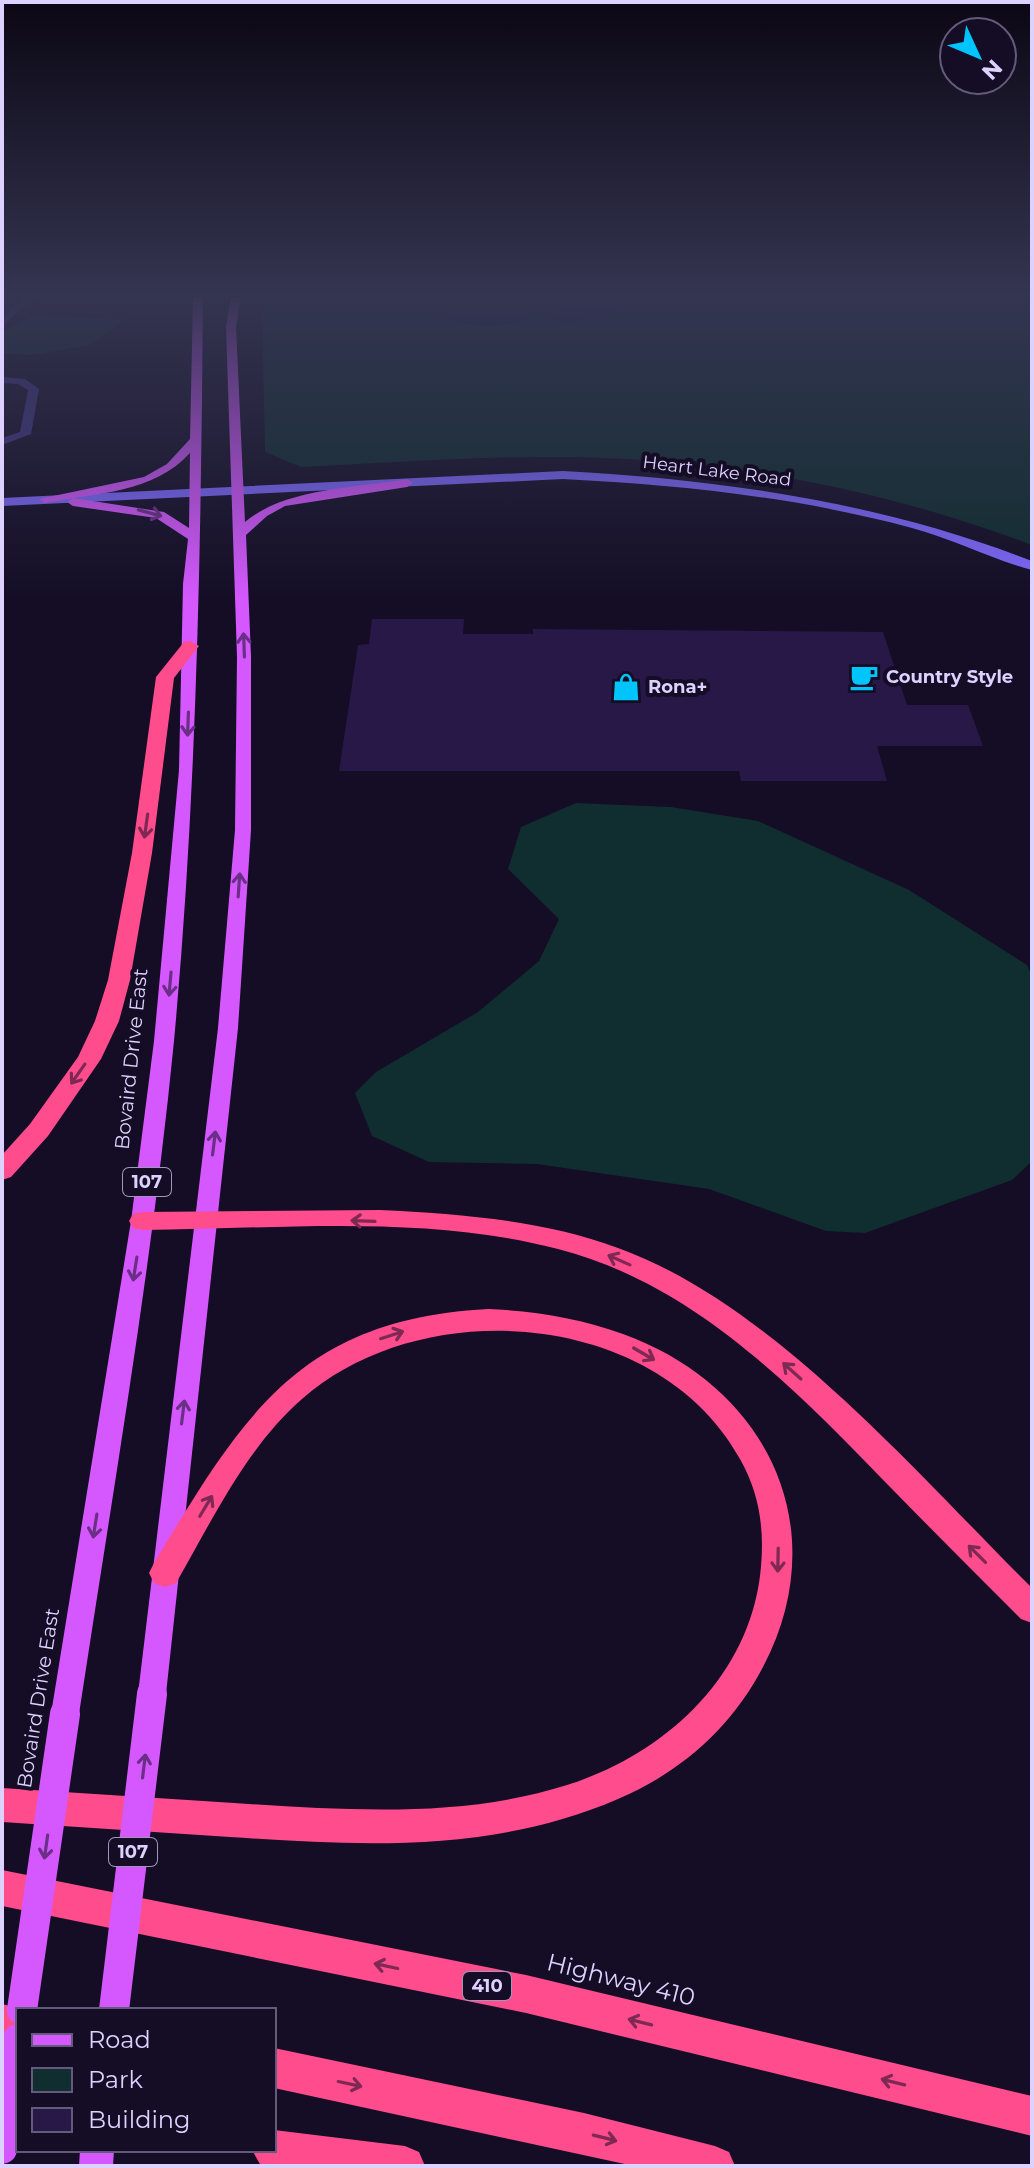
<svg xmlns="http://www.w3.org/2000/svg" width="1034" height="2168" viewBox="0 0 1034 2168" font-family="Montserrat,sans-serif">
  <style>
    .green { fill: #102d2f }
    .water { fill: #071644 }
    .building { fill: #281847 }
    .lines { fill: none; stroke-linecap: round; stroke-linejoin: round }
    .street { fill: #433686; fill-rule: evenodd }
    .secondary { fill: #7e68ff; fill-rule: evenodd }
    .primary { fill: #d558ff; fill-rule: evenodd }
    .highway { fill: #ff4c8c; fill-rule: evenodd }
    .primary-bridge { stroke: #d558ff; stroke-width: 30 }
    .oneway { stroke: #6b2f87 }
    .oneway2 { stroke: #7e2953 }
    .labels { text-anchor: middle; stroke-width: 8; stroke-linejoin: round; paint-order: stroke }
    .far-street-label { font-size: 18px; fill: #dcd1ff; stroke: #140d25 }
    .far-poi-label { font-size: 18px; font-weight: bold; fill: #dcd1ff; stroke: #140d25; text-anchor: start }
    .shield { fill: #140d25; stroke: #a096be; stroke-width: 2 }
    .shield-label { font-size: 18px; font-weight: bold; fill: #dcd1ff }
    .street-label { font-size: 20px; fill: #dcd1ff; stroke: #140d25 }
    .near-street-label { font-size: 24px; fill: #dcd1ff; stroke: #140d25 }
  </style>
  <rect width="100%" height="100%" fill="#140d25"/>
  <path class="green" d="M 347,297 L 1032,297 L 1032,545 C 884,489 727,459 568,457 C 479,456 390,463 301,467 L 265,452 L 262,302 Z
    M 35,315 L 124,320 L 89,345 L 31,355 L 2,353 L 2,332 Z
    M 576,803 L 671,807 L 758,821 L 909,890 L 1027,965 L 1032,976 L 1032,1161 L 1012,1180 L 865,1233 L 826,1231 L 709,1189 L 537,1164 L 429,1162 L 372,1136 L 355,1093 L 376,1072 L 478,1012 L 539,961 L 559,919 L 508,869 L 521,827 Z"/>
  <path class="water" d="M 644,301 L 656,305 L 573,322 L 558,323 L 544,315 L 562,305 Z
    M 467,309 L 518,310 L 533,316 C 505,331 465,326 435,316 Z"/>
  <path class="building" d="M 372,619 L 464,619 L 463,634 L 533,634 L 533,629 L 883,632 L 907,705 L 968,705 L 983,746 L 877,746 L 887,781 L 741,781 L 739,771 L 339,771 L 358,645 L 369,644 Z"/>
  <g class="lines">
    <path class="street" d="M 23,297 L 34,297 L 2,327 L 2,318 Z
      M 2,377 L 25,379 L 39,389 L 31,434 L 2,445 L 2,438 L 20,432 L 28,390 L 18,384 L 2,383 Z"/>
    <path class="secondary" d="M 563,471 C 725,480 880,502 1032,561 L 1032,570 C 991,559 953,539 912,528 C 797,497 681,485 563,479 L 2,506 L 2,498 Z"/>
    <path class="primary" d="M 193,297 L 203,297 C 201,545 197,793 174,1041 C 152,1266 113,1490 79,1714 L 75,1723 L 65,1727 L 55,1723 L 51,1714 L 131,1221 L 154,1041 L 179,770 L 183,584 L 188,539 L 156,518 L 73,506 L 67,502 L 73,498 L 164,512 L 189,528 L 190,453 C 154,493 96,493 45,503 L 39,499 L 144,477 L 167,464 L 190,439 Z
      M 231,297 L 241,297 L 236,327 L 245,522 C 285,488 356,488 407,479 L 413,483 L 407,487 L 285,506 L 267,516 L 246,535 L 251,657 L 251,830 L 238,1028 L 166,1694 L 162,1703 L 152,1707 L 142,1703 L 138,1694 L 218,1028 L 235,830 L 237,657 L 226,327 Z
      M 80,2150 L 114,2150 L 113,2166 L 79,2166 Z"/>
    <path class="highway" d="M 190,641 L 199,646 L 174,678 L 152,853 L 130,980 L 119,1021 L 101,1059 L 48,1136 L 11,1177 L 2,1180 L 2,1155 L 30,1124 L 78,1057 L 95,1021 L 108,980 L 132,853 L 156,677 L 184,642 Z
      M 380,1210 C 461,1214 542,1220 618,1248 C 772,1303 917,1474 1032,1588 L 1032,1623 L 1021,1619 C 978,1576 935,1533 893,1490 C 798,1392 695,1284 558,1249 C 425,1214 279,1229 142,1230 L 133,1228 L 129,1221 L 133,1214 L 142,1212 Z
      M 488,1309 C 535,1311 579,1318 623,1334 C 767,1386 836,1528 763,1667 C 732,1727 680,1773 618,1799 C 493,1853 363,1846 230,1837 C 154,1832 78,1827 2,1822 L 2,1788 C 79,1793 157,1798 234,1803 C 345,1810 460,1819 567,1785 C 663,1755 747,1679 760,1576 C 765,1534 761,1496 740,1459 C 658,1310 424,1292 302,1399 C 246,1448 213,1519 176,1583 L 165,1587 L 154,1583 L 149,1573 L 154,1563 C 243,1416 299,1319 488,1309 Z
      M 2,1870 L 526,1975 L 1032,2096 L 1032,2136 L 526,2013 L 2,1906 Z
      M 2,2004 L 26,2010 L 18,2010 L 18,2045 L 2,2042 Z
      M 274,2048 L 584,2113 L 715,2146 L 729,2152 L 735,2166 L 634,2166 L 274,2088 Z
      M 274,2130 L 405,2146 L 419,2152 L 425,2166 L 261,2166 L 252,2150 L 274,2150 Z"/>
    <path class="primary-bridge" d="M 22,2010 L 65,1714
      M 114,2010 L 152,1694
      M 2,2149 L 18,2039"/>
  </g>
  <defs><path id="oneway-shaft" d="M-6 0H5M1.5-3L5.5 0L1.5 3" fill="none" stroke-width="1.6" stroke-linecap="round" stroke-linejoin="round" transform="scale(2)"/></defs>
  <g class="oneway">
    <use href="#oneway-shaft" transform="translate(150 513) rotate(15)"/>
    <use href="#oneway-shaft" transform="translate(244 645) rotate(-92)"/>
    <use href="#oneway-shaft" transform="translate(188 724) rotate(92)"/>
    <use href="#oneway-shaft" transform="translate(239 885) rotate(-86)"/>
    <use href="#oneway-shaft" transform="translate(170 984) rotate(95)"/>
    <use href="#oneway-shaft" transform="translate(214 1143) rotate(-83)"/>
    <use href="#oneway-shaft" transform="translate(135 1269) rotate(99)"/>
    <use href="#oneway-shaft" transform="translate(183 1412) rotate(-83)"/>
    <use href="#oneway-shaft" transform="translate(95 1526) rotate(99)"/>
    <use href="#oneway-shaft" transform="translate(144 1766) rotate(-83)"/>
    <use href="#oneway-shaft" transform="translate(46 1847) rotate(98)"/>
  </g>
  <g class="oneway2">
    <use href="#oneway-shaft" transform="translate(146 826) rotate(98)"/>
    <use href="#oneway-shaft" transform="translate(78 1074) rotate(125)"/>
    <use href="#oneway-shaft" transform="translate(363 1221) rotate(-178)"/>
    <use href="#oneway-shaft" transform="translate(619 1260) rotate(-156)"/>
    <use href="#oneway-shaft" transform="translate(392 1335) rotate(-18)"/>
    <use href="#oneway-shaft" transform="translate(644 1354) rotate(30)"/>
    <use href="#oneway-shaft" transform="translate(792 1371) rotate(-138)"/>
    <use href="#oneway-shaft" transform="translate(206 1506) rotate(-59)"/>
    <use href="#oneway-shaft" transform="translate(977 1554) rotate(-135)"/>
    <use href="#oneway-shaft" transform="translate(778 1560) rotate(91)"/>
    <use href="#oneway-shaft" transform="translate(386 1966) rotate(-168)"/>
    <use href="#oneway-shaft" transform="translate(640 2022) rotate(-166)"/>
    <use href="#oneway-shaft" transform="translate(893 2082) rotate(-166)"/>
    <use href="#oneway-shaft" transform="translate(350 2084) rotate(12)"/>
    <use href="#oneway-shaft" transform="translate(605 2138) rotate(14)"/>
  </g>
  <linearGradient id="sky" x2="0" y2="1"><stop stop-color="#0b0714"/><stop offset="0.49" stop-color="#343551"/><stop offset="1" stop-color="#343551" stop-opacity="0"/></linearGradient>
  <rect width="1034" height="601" fill="url(#sky)"/>
  <defs>
    <symbol id="cafe-bare" viewBox="-9 -9 18 18"><path d="M-5.5-4.5H6V0H3Q3 3.5 0 3.5H-2.5Q-5.5 3.5-5.5 0ZM3-3.2v2h1.7v-2ZM-6 4.5H4V6H-6Z" fill="#00c4fc" stroke="#140d25" stroke-width="2.5" paint-order="stroke"/></symbol>
    <symbol id="shop-bare" viewBox="-9 -9 18 18"><path d="M-5-2.5h2.3a2.7 3.5 0 0 1 5.4 0H5L5.5 6h-11ZM-1.5-2.5h3a1.5 2.3 0 0 0-3 0Z" fill="#00c4fc" stroke="#140d25" stroke-width="2.5" paint-order="stroke"/></symbol>
  </defs>
  <g fill-rule="evenodd">
    <use href="#cafe-bare" x="844" y="657" width="40" height="40"/>
    <use href="#shop-bare" x="606" y="667" width="40" height="40"/>
  </g>
  <g class="labels">
    <g class="far-street-label">
      <text transform="translate(717 471) rotate(7)" y="6">Heart Lake Road</text>
    </g>
    <g class="far-poi-label">
      <text x="886" y="683">Country Style</text>
      <text x="648" y="693">Rona+</text>
    </g>
    <g class="shield">
      <rect x="123" y="1168" width="48" height="28" rx="6"/>
      <rect x="109" y="1838" width="48" height="28" rx="6"/>
      <rect x="463" y="1972" width="48" height="28" rx="6"/>
    </g>
    <g class="shield-label">
      <text x="147" y="1188">107</text>
      <text x="133" y="1858">107</text>
      <text x="487" y="1992">410</text>
    </g>
    <g class="street-label">
      <text transform="translate(131 1059) rotate(-84)" y="7">Bovaird Drive East</text>
      <text transform="translate(38 1698) rotate(-81)" y="7">Bovaird Drive East</text>
    </g>
    <g class="near-street-label">
      <text transform="translate(621 1980) rotate(14)" y="8">Highway 410</text>
    </g>
  </g>
  <rect width="1034" height="2168" fill="none" stroke="#dcd1ff" stroke-width="8"/>
  <rect x="16" y="2008" width="260" height="144" fill="#140d25" stroke="#645b7c" stroke-width="2"/>
  <rect x="32" y="2034" width="40" height="12" fill="#d558ff" stroke="#645b7c" stroke-width="2"/>
  <text x="88" y="2048" font-size="24" fill="#dcd1ff">Road</text>
  <rect x="32" y="2068" width="40" height="24" fill="#102d2f" stroke="#645b7c" stroke-width="2"/>
  <text x="88" y="2088" font-size="24" fill="#dcd1ff">Park</text>
  <rect x="32" y="2108" width="40" height="24" fill="#281847" stroke="#645b7c" stroke-width="2"/>
  <text x="88" y="2128" font-size="24" fill="#dcd1ff">Building</text>
  <g transform="translate(978 56) rotate(134)"><circle r="38" fill="#140d25" stroke="#645b7c" stroke-width="2"/>
  <path d="M0-6L14 30L0 20L-14 30Z" fill="#00c4fc"/>
  <text y="-12" font-size="22" font-weight="bold" text-anchor="middle" fill="#dcd1ff">N</text>
  </g>
</svg>
